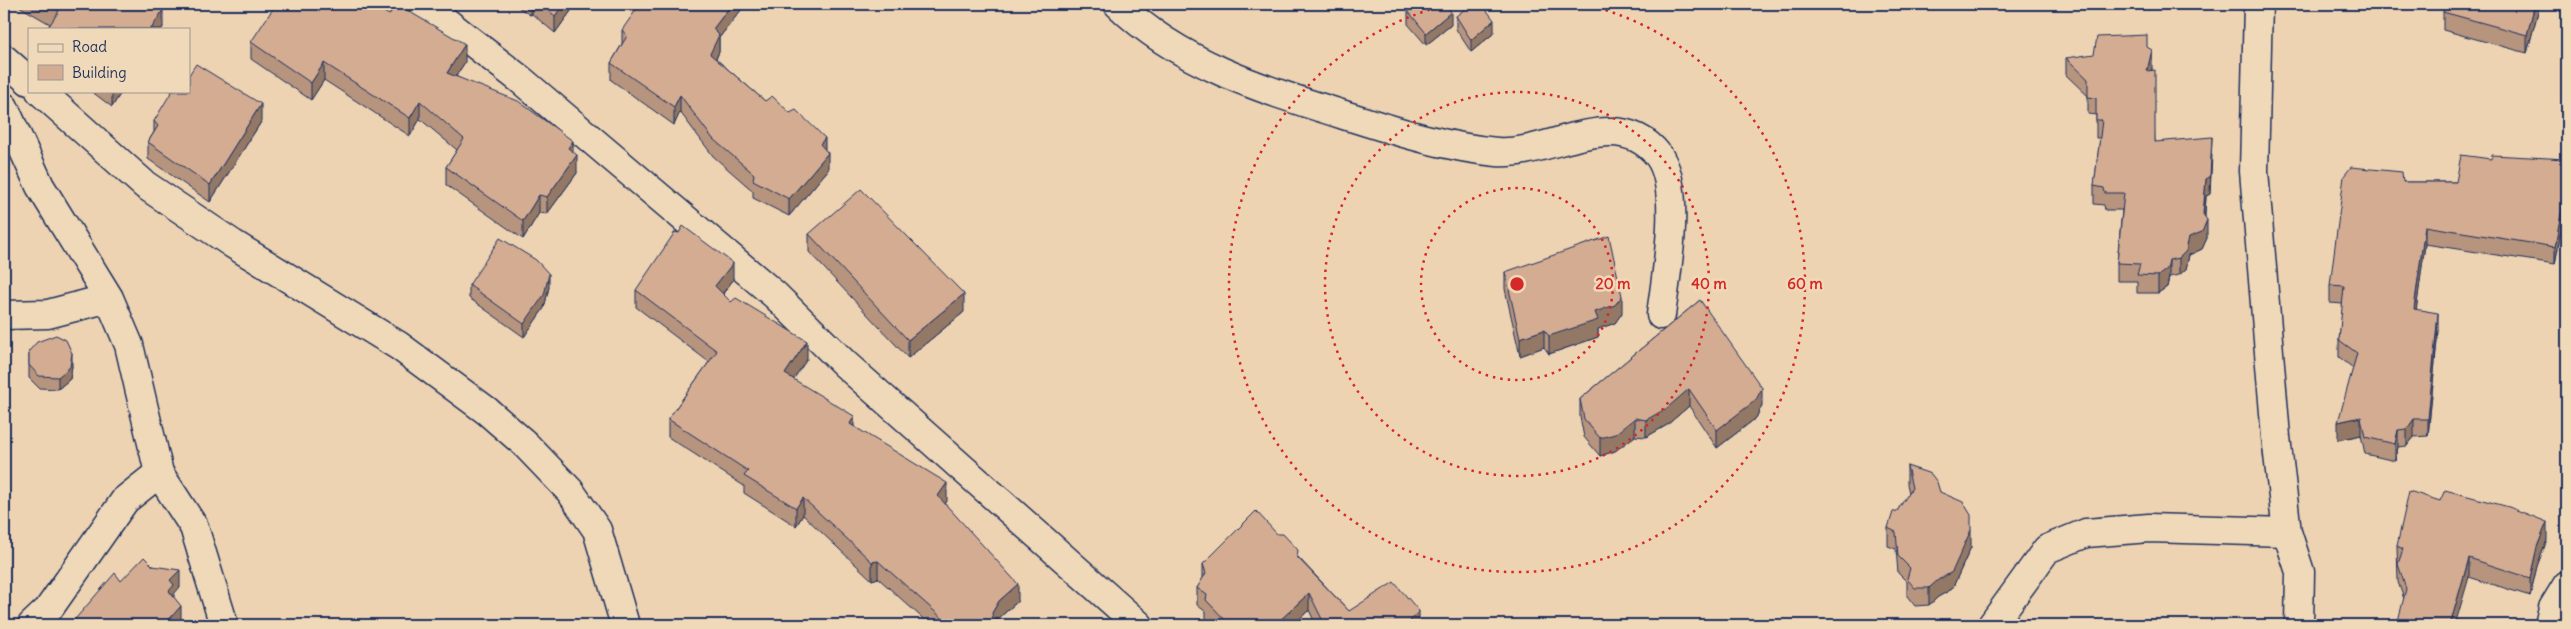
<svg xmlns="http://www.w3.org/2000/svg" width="2571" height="629" viewBox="0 0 2571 629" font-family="Delius,sans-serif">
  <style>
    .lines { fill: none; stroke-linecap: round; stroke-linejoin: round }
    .minor-casing { stroke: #1b2f5e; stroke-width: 31 }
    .minor { stroke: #f0d9b8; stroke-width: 28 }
    .wall { fill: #b6947e; stroke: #1b2f5e }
    .shaded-wall { fill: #947866; stroke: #1b2f5e }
    .building { fill: #d4ac92; stroke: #1b2f5e }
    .ring { fill: none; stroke: #d62828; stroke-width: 2.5; stroke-dasharray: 2.5 5 }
    .centre { fill: #d62828; stroke: #f0d9b8; stroke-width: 2.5 }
    .ring-label { font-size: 15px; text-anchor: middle; font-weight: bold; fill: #d62828; stroke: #f0d9b8; stroke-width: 5; stroke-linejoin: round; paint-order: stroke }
  </style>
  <rect width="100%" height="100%" fill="#eed3b2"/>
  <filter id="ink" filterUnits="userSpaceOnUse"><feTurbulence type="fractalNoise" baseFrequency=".02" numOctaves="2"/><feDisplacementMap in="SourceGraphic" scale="10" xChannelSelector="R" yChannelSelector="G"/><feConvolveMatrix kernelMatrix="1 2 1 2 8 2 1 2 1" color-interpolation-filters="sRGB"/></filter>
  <g filter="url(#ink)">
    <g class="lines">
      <defs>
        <path id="minor" d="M 423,4 L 521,80 L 775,295 L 845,364 L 1139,625
          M 1118,4 C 1181,66 1271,92 1354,118 C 1398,132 1451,148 1497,152 C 1549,156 1617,103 1658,155 C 1683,188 1666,275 1661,315
          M 2258,4 L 2254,171 L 2276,437 L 2287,532 L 2300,572 L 2299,625
          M 4,59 L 29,81
          M 40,91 L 145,185 L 233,244 L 399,346 L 487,411 L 525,444 L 570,491 L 597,530 L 625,625
          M 4,107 L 40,186 L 109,298 L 129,345 L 159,473 L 194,527 L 224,625
          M 4,315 L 48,314 L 109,298
          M 32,625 L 48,610 L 125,500 L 159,473
          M 1992,625 L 2047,549 L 2086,533 L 2149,528 L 2287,532
          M 2549,625 L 2553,608 L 2567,585"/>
      </defs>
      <use href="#minor" class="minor-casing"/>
      <use href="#minor" class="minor"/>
    </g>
    <path class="wall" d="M 16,4 L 153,4 L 163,27 L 162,29 L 47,29 L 50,24 L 17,5 Z
      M 514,4 L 576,4 L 555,33 L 532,14 L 530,15 Z
      M 741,4 L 741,10 L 719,38 L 719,52 L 716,59 L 765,101 L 825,150 L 828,170 L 789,216 L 753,198 L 753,191 L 713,156 L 680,112 L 674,125 L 611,80 L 611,63 L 622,44 L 622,30 Z
      M 2446,4 L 2540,4 L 2527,53 L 2443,30 L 2443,12 Z
      M 1408,11 L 1451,25 L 1426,45 L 1408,24 Z
      M 1456,16 L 1494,33 L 1471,52 L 1456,29 Z
      M 251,42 L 465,62 L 456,76 L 573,152 L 577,173 L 547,214 L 539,213 L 523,239 L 446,185 L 446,167 L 457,150 L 420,119 L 410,136 L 324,80 L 311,100 L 251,59 Z
      M 2066,58 L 2152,68 L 2152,70 L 2155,142 L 2212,155 L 2210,194 L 2206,196 L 2205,216 L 2207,238 L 2202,249 L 2189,255 L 2186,269 L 2179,275 L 2169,277 L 2167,287 L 2158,293 L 2137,293 L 2137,281 L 2117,281 L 2117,263 L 2122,210 L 2105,210 L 2104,205 L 2094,204 L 2094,186 L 2100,138 L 2096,138 L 2096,115 L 2088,114 L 2088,96 L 2066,75 Z
      M 91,91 L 122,91 L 112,107 Z
      M 154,121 L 261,122 L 210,202 L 148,159 L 148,142 L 154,132 Z
      M 2567,159 L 2567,199 L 2555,264 L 2425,244 L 2416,310 L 2438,330 L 2428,436 L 2414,437 L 2407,446 L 2398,447 L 2395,461 L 2365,454 L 2361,435 L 2338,440 L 2353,368 L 2339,357 L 2339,340 L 2343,304 L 2330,303 L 2330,285 L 2403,182 L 2456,182 Z
      M 809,234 L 964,312 L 908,358 L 809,252 Z
      M 1505,272 L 1622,313 L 1615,323 L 1598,329 L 1598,337 L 1549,354 L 1544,347 L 1520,356 L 1505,289 Z
      M 733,280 L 723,294 L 731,302 L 807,359 L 793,379 L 854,426 L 947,501 L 945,504 L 1018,601 L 999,618 L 995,625 L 930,625 L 878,578 L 872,580 L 803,515 L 796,526 L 744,493 L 744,486 L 668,437 L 668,419 L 709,362 L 636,307 L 636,290 Z
      M 469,285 L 549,287 L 544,308 L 524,337 L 469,298 Z
      M 1700,300 L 1762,405 L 1756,418 L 1717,448 L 1689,406 L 1667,425 L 1646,437 L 1635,436 L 1615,451 L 1600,456 L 1584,437 L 1580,417 L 1580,399 Z
      M 29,351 L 72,366 L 70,379 L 58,389 L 39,388 L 29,378 Z
      M 1907,466 L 1940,492 L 1971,547 L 1952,589 L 1938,597 L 1929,605 L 1915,606 L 1907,596 L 1907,582 L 1898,573 L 1896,549 L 1888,546 L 1888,528 L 1897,511 L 1909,493 L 1907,484 Z
      M 2440,501 L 2547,540 L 2537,566 L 2530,596 L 2469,577 L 2404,599 L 2398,582 L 2397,546 Z
      M 1298,557 L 1349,611 L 1419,625 L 1316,625 L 1309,610 L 1293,625 L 1213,625 L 1206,618 L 1206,612 L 1197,605 L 1197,588 L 1203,578 L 1203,564 Z"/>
    <path class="shaded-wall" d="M 530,4 L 532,4 L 532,14 L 530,15 Z
      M 564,4 L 576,4 L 555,33 L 555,16 Z
      M 732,4 L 741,4 L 741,10 L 719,38 L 719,52 L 710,71 L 710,54 L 713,29 Z
      M 2535,4 L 2540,4 L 2527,53 L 2527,35 Z
      M 163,10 L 163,27 L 162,29 L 151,29 Z
      M 1451,12 L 1451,25 L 1426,45 L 1426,33 Z
      M 1494,20 L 1494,33 L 1471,52 L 1471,40 Z
      M 465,44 L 465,62 L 447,90 L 447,73 Z
      M 2152,50 L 2152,68 L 2147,88 L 2147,71 Z
      M 324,63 L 324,80 L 311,100 L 311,83 Z
      M 112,91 L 122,91 L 112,107 Z
      M 680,95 L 680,112 L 674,125 L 674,107 Z
      M 420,101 L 420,119 L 410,136 L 410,118 Z
      M 261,104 L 261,122 L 210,202 L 210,185 Z
      M 2212,137 L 2210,194 L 2206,196 L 2204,227 L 2207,220 L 2207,238 L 2202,249 L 2189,255 L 2186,269 L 2179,275 L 2179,258 L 2189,237 L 2203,214 L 2206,179 Z
      M 825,138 L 825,155 L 820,144 Z
      M 573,141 L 573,158 L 568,148 Z
      M 828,153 L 828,170 L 789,216 L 789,199 Z
      M 577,155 L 577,173 L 547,214 L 547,197 Z
      M 2567,181 L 2567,199 L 2555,264 L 2555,247 Z
      M 539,195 L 539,213 L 523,239 L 523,221 Z
      M 2425,226 L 2425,244 L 2414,327 L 2414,309 Z
      M 2169,260 L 2169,277 L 2167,287 L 2158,293 L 2158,276 Z
      M 733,263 L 733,280 L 715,303 L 715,286 Z
      M 549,274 L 549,287 L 544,308 L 524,337 L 524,324 Z
      M 964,294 L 964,312 L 908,358 L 908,340 Z
      M 1622,296 L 1622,313 L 1615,323 L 1598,329 L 1598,337 L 1549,354 L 1549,336 L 1595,312 Z
      M 2438,313 L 2438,330 L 2428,436 L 2428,419 Z
      M 1544,330 L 1544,347 L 1520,356 L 1520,338 Z
      M 807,341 L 807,359 L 785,392 L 785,374 Z
      M 72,353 L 72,366 L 70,379 L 58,389 L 58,377 Z
      M 1762,388 L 1762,405 L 1756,418 L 1717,448 L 1717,430 Z
      M 1689,389 L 1689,406 L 1667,425 L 1646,437 L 1646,420 Z
      M 854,416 L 854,433 L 850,424 Z
      M 2361,417 L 2361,435 L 2338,440 L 2338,422 Z
      M 1635,418 L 1635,436 L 1615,451 L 1600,456 L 1600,438 Z
      M 2414,419 L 2414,437 L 2407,446 L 2407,429 Z
      M 2398,430 L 2398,447 L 2395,461 L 2395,444 Z
      M 947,483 L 947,501 L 938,514 L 938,496 Z
      M 803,498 L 803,515 L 796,526 L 796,508 Z
      M 2547,522 L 2547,540 L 2537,566 L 2530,596 L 2530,578 L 2537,547 Z
      M 1971,530 L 1971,547 L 1952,589 L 1938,597 L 1929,605 L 1929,588 Z
      M 2469,558 L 2469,577 L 2455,625 L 2450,625 Z
      M 878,561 L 878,578 L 872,580 L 872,562 Z
      M 180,570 L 180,587 L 174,594 L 174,603 L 169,591 L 170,580 Z
      M 1018,584 L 1018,601 L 999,618 L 995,625 L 986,625 L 992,613 L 999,601 Z
      M 1309,593 L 1309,610 L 1293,625 L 1275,625 Z
      M 181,606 L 181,623 L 179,625 L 166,625 L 166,623 Z
      M 1419,611 L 1419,625 L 1410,625 L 1410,621 Z"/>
    <path class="building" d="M 46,4 L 153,4 L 163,10 L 151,29 L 47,29 L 59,11 Z
      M 276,4 L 371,4 L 389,15 L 396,4 L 465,44 L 447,73 L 518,101 L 573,141 L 568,148 L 577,155 L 547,197 L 539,195 L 523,221 L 446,167 L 464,139 L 420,101 L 410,118 L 324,63 L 311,83 L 251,42 Z
      M 541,4 L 564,4 L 555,16 Z
      M 640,4 L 732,4 L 713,29 L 719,35 L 710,54 L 765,101 L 772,96 L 790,113 L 796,110 L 825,138 L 820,144 L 828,153 L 789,199 L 753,180 L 754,174 L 713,139 L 680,95 L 674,107 L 611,63 L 627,36 L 622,30 Z
      M 1418,4 L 1445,4 L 1451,12 L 1426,33 L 1408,11 Z
      M 1471,4 L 1482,4 L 1494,20 L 1471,40 L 1456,16 Z
      M 2446,4 L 2535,4 L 2527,35 L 2443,12 Z
      M 2147,35 L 2147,47 L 2152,50 L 2147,71 L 2155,70 L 2155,142 L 2212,137 L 2210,177 L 2206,179 L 2203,214 L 2207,220 L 2202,232 L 2189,237 L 2186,251 L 2179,258 L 2169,260 L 2167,269 L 2158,276 L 2137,275 L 2140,264 L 2117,263 L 2124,193 L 2105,193 L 2104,188 L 2094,186 L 2102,120 L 2096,120 L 2096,98 L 2088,97 L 2088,79 L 2066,58 L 2094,54 L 2097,37 Z
      M 196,64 L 261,104 L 210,185 L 148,142 L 158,126 L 154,121 L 172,91 L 189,91 L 189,75 Z
      M 2461,155 L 2491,159 L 2492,155 L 2567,159 L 2567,181 L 2555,247 L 2425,226 L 2414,309 L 2438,313 L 2428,419 L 2414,419 L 2407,429 L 2398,430 L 2395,444 L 2365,437 L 2361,417 L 2338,422 L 2357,353 L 2339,340 L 2344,286 L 2330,285 L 2344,176 L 2351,167 L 2402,172 L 2403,182 L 2456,182 Z
      M 861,189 L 964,294 L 908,340 L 809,234 Z
      M 683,226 L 733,263 L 715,286 L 731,302 L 736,298 L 807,341 L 785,374 L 854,416 L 850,424 L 947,483 L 938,496 L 1018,584 L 999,601 L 992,613 L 993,620 L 986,625 L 950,625 L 878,561 L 872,562 L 803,498 L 796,508 L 744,476 L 748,471 L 668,419 L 717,351 L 636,290 L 675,232 L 679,233 Z
      M 1609,236 L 1622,296 L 1615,305 L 1595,312 L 1598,320 L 1549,336 L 1544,330 L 1520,338 L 1505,272 Z
      M 500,238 L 536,260 L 549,274 L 544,295 L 524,324 L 469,285 Z
      M 1700,300 L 1762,388 L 1756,400 L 1717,430 L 1689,389 L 1667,408 L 1646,420 L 1635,418 L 1615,434 L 1600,438 L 1584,419 L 1580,399 Z
      M 56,335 L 66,340 L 72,353 L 70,367 L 58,377 L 39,376 L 29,365 L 29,351 L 37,342 Z
      M 1907,466 L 1931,474 L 1937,482 L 1940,492 L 1963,502 L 1971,515 L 1971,530 L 1952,572 L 1938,580 L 1929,588 L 1915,588 L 1907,579 L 1910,568 L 1898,556 L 1896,532 L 1888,528 L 1893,512 L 1897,511 L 1912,488 Z
      M 2445,490 L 2509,507 L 2547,522 L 2537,547 L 2530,578 L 2469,558 L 2450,625 L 2397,625 L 2406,589 L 2398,564 L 2403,549 L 2397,546 L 2409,491 L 2440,501 Z
      M 1256,511 L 1277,534 L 1283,534 L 1298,550 L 1297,557 L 1349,611 L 1394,582 L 1419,611 L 1410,621 L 1414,625 L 1325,625 L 1309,593 L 1275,625 L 1230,625 L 1206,600 L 1207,595 L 1197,588 L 1206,573 L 1203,564 Z
      M 144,557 L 153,566 L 180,570 L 170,580 L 174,585 L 169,591 L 181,606 L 166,623 L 168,625 L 70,625 L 115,573 L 121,581 Z
      M 2317,620 L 2330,625 L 2315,625 Z"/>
  </g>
  <g class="ring">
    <circle cx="1517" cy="284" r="96"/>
    <circle cx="1517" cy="284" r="192"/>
    <path d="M1584 4A288 288 0 1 1 1450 4"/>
  </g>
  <circle cx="1517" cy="284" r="8" class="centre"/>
  <g class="ring-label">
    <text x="1613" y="289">20 m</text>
    <text x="1709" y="289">40 m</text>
    <text x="1805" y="289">60 m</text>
  </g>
  <rect width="2571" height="629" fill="none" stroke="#f0d9b8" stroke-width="20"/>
  <rect x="10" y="10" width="2551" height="609" fill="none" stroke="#1b2f5e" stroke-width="2" filter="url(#ink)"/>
  <rect x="28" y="28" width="162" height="65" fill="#f0d9b8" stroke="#9b9594"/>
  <rect x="38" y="44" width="25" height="8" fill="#f0d9b8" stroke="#9b9594"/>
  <text x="72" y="52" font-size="15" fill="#1b2f5e">Road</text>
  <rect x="38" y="65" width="25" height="15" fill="#d4ac92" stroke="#9b9594"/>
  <text x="72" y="78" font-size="15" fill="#1b2f5e">Building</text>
</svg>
